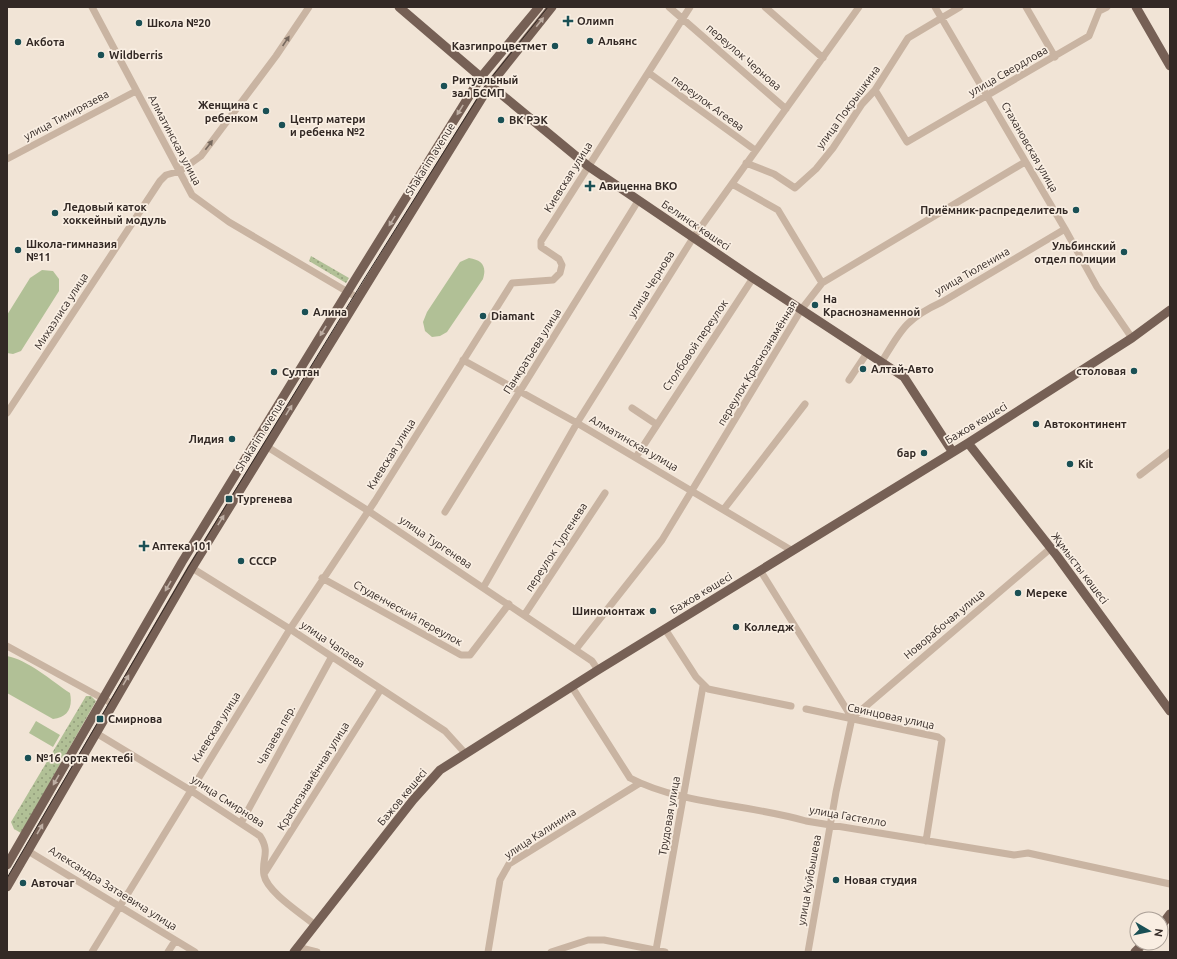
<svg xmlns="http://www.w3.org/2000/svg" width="1177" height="959" viewBox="0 0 1177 959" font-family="Ubuntu,sans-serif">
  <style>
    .grass { fill: url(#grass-dots) }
    .pitch { fill: #b1c096 }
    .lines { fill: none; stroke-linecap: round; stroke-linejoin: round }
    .minor { stroke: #c9b4a2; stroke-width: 7 }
    .major { stroke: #766055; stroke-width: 9 }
    .tram { stroke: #332925; stroke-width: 1 }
    .oneway { fill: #beaea3 }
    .oneway2 { fill: #76685d }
    .poi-dot { fill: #1a5055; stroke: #f9eee2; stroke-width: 1.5 }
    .labels { text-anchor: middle; stroke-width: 3.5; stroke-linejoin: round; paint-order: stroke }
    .poi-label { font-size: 11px; font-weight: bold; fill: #332925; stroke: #f9eee2; text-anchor: start }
    .street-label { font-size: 11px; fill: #332925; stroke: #f9eee2 }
  </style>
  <defs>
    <pattern id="grass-dots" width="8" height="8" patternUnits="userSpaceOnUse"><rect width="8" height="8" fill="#b1c096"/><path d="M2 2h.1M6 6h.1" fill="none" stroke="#919c7a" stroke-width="1.8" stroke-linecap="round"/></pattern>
  </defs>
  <rect width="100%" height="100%" fill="#f1e4d6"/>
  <path class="grass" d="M 311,256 L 349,278 L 346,283 L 309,261 Z
    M 86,696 L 91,696 L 96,701 L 21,833 L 14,829 L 11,822 Z"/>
  <path class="pitch" d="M 469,258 C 482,260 487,266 483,279 L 447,332 L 440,336 L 432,337 L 425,331 L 423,322 L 427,312 L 460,262 Z
    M 42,270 L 53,271 L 59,279 L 59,291 L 21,351 L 13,354 L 7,353 L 7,315 L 30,278 Z
    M 7,656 C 28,660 52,681 70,693 C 73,707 68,718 53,719 L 7,693 Z
    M 36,721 L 60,735 L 53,747 L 29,733 Z"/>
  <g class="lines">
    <path class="minor" d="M 92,7 L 192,195 L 229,222 L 358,298
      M 669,7 L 786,109
      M 765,7 L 823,58
      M 935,7 L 1065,229 L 1097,287 L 1132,338
      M 1026,7 L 1055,57
      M 649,73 L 755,150
      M 875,90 L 907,142 L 1089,36 L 1099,11 L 1107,7
      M 7,159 L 136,91
      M 746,163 L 774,174 L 795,188 L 816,169 L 833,148 L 862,104 L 875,90 L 908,38 L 960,7
      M 732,184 L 778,210 L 822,283
      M 463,360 L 577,423 L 791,550
      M 881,363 C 901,330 905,319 942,302 L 1065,229
      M 849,380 L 867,353
      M 632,408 L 656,424
      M 7,413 L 160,181 L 166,175 L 180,171 L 201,156 L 276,56 L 309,7
      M 266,446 L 367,510 L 592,661 L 598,670
      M 636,457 L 753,278
      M 1140,475 L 1170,452
      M 724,509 L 805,404
      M 445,512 L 638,201
      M 192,568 L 290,629 L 445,731 L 465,753
      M 760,570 L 852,718
      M 322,578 L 461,655 L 470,655 L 509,604
      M 483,588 L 577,423 L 693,238 L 859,7
      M 525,614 L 605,493
      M 665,629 L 696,677 L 708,689 L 791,706
      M 7,646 L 113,704
      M 576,649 L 662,540 L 801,310 L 822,283 L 1025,162
      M 572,687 L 630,778 C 682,805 749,804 806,821 L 1014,855 L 1028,853 L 1170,884
      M 806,709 L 938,737 L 942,740 L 926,841
      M 852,718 L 1051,548
      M 96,733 L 190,790 L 260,836 C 271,853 261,859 264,875 C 267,892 302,914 315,925
      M 241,823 L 331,658
      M 28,851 L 195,952
      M 264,874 L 381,689
      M 297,947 L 317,952
      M 656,950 L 703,686
      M 92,952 L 290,629 L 375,501 L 512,283 L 553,280 L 560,273 L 562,265 L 559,259 L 541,247 L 541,241 L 690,7
      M 168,952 L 175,941
      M 488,952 L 500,880 L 509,864 L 640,783
      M 551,952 L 588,940 L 604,940 L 665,952
      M 808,952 L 836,792 L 852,718"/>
    <path class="major" d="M 399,7 L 490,85 L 588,166 L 753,278 L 904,377 L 952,451
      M 1136,7 L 1170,66
      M 968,443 L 1057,556 L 1170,711
      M 7,865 L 182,562 L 356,278 L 481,77 L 539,7
      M 7,887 L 192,568 L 375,271 L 490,85 L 552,7
      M 1161,926 L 1170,914
      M 294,952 L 413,800 L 440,770 L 598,670 L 968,443 L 1132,338 L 1170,310
      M 1135,952 L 1144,943"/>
    <path class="tram" d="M 7,878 L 189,566 L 363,281 L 487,83 L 548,7"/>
  </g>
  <defs><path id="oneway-solid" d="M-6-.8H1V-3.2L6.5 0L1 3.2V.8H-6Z"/></defs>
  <g class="oneway">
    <use href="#oneway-solid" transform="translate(540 22) rotate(-51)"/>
    <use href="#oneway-solid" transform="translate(460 110) rotate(122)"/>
    <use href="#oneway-solid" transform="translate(392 221) rotate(122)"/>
    <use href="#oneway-solid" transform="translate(323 331) rotate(122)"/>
    <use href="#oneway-solid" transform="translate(289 410) rotate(-58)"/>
    <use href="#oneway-solid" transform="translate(221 520) rotate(-58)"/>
    <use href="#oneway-solid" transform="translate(168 586) rotate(120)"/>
    <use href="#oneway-solid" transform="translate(126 680) rotate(-60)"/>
    <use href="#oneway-solid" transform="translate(56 780) rotate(120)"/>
    <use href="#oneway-solid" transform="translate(40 829) rotate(-60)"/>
  </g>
  <g class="oneway2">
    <use href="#oneway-solid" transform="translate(286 41) rotate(-56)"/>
    <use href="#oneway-solid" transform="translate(209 145) rotate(-53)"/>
  </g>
  <g class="poi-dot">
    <path d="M566 15h4v4h4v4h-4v4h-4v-4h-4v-4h4z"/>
    <circle cx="139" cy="23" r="4"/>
    <circle cx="590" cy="41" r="4"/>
    <circle cx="18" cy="42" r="4"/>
    <circle cx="555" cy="46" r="4"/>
    <circle cx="101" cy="55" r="4"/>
    <circle cx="444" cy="86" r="4"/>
    <circle cx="266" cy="111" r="4"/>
    <circle cx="501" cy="120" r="4"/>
    <circle cx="282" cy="125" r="4"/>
    <path d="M588 180h4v4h4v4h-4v4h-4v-4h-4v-4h4z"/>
    <circle cx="1076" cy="210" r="4"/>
    <circle cx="55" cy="213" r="4"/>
    <circle cx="18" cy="250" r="4"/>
    <circle cx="1124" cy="252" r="4"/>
    <circle cx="815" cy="305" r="4"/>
    <circle cx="305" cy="312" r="4"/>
    <circle cx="483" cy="316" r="4"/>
    <circle cx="863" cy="369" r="4"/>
    <circle cx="1134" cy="371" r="4"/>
    <circle cx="274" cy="372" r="4"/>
    <circle cx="1036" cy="424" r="4"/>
    <circle cx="232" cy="439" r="4"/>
    <circle cx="924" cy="453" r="4"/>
    <circle cx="1070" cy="464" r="4"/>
    <rect x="225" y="495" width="8" height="8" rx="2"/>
    <path d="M142 540h4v4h4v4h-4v4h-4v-4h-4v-4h4z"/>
    <circle cx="241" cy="561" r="4"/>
    <circle cx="1018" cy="593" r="4"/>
    <circle cx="653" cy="611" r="4"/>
    <circle cx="736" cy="627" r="4"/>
    <rect x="96" y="715" width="8" height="8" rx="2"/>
    <circle cx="28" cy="758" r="4"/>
    <circle cx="836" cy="880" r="4"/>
    <circle cx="23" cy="883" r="4"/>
  </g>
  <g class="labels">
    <g class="poi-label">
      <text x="577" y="25">Олимп</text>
      <text x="147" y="27">Школа №20</text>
      <text x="598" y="45">Альянс</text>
      <text x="26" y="46">Акбота</text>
      <text x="547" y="50" text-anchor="end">Казгипроцветмет</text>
      <text x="109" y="59">Wildberris</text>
      <text x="452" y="84">Ритуальный<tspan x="452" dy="13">зал БСМП</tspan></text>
      <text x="258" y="109" text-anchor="end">Женщина с<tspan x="258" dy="13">ребенком</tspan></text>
      <text x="290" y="123">Центр матери<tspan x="290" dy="13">и ребенка №2</tspan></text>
      <text x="509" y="124">ВК РЭК</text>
      <text x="599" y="190">Авиценна ВКО</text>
      <text x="63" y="211">Ледовый каток<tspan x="63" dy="13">хоккейный модуль</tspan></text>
      <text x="1068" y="214" text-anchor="end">Приёмник-распределитель</text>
      <text x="26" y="248">Школа-гимназия<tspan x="26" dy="13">№11</tspan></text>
      <text x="1116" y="250" text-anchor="end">Ульбинский<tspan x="1116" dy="13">отдел полиции</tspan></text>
      <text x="823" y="303">На<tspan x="823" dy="13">Краснознаменной</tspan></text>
      <text x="313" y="316">Алина</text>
      <text x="491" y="320">Diamant</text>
      <text x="871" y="373">Алтай-Авто</text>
      <text x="1126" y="375" text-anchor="end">столовая</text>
      <text x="282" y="376">Султан</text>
      <text x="1044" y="428">Автоконтинент</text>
      <text x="224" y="443" text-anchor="end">Лидия</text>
      <text x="916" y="457" text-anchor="end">бар</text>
      <text x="1078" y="468">Kit</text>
      <text x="237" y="503">Тургенева</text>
      <text x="152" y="550">Аптека 101</text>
      <text x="249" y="565">СССР</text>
      <text x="1026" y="597">Мереке</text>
      <text x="645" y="615" text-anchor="end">Шиномонтаж</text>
      <text x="744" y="631">Колледж</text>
      <text x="108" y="723">Смирнова</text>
      <text x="36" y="762">№16 орта мектебі</text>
      <text x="844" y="884">Новая студия</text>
      <text x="31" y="887">Авточаг</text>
    </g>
    <g class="street-label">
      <text transform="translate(744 57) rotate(41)" y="4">переулок Чернова</text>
      <text transform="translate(1008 71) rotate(-30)" y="4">улица Свердлова</text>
      <text transform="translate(708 103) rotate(36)" y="4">переулок Агеева</text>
      <text transform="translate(848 107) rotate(-54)" y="4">улица Покрышкина</text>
      <text transform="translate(66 115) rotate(-28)" y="4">улица Тимирязева</text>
      <text transform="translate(175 140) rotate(62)" y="4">Алматинская улица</text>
      <text transform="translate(1030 147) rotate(60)" y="4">Стахановская улица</text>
      <text transform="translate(430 159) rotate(-58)" y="4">Shakarim avenue</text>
      <text transform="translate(568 177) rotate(-58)" y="4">Киевская улица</text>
      <text transform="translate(696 225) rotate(34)" y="4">Белинск көшесі</text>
      <text transform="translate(972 271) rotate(-30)" y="4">улица Тюленина</text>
      <text transform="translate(651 284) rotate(-58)" y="4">улица Чернова</text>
      <text transform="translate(61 311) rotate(-57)" y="4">Михаэлиса улица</text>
      <text transform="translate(695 345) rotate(-56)" y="4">Столбовой переулок</text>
      <text transform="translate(532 351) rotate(-58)" y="4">Панкратьева улица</text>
      <text transform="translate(757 363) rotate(-59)" y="4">переулок Краснознамённая</text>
      <text transform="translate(976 423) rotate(-31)" y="4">Бажов көшесі</text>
      <text transform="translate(260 435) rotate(-58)" y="4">Shakarim avenue</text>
      <text transform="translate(634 443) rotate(30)" y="4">Алматинская улица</text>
      <text transform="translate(391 454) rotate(-58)" y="4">Киевская улица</text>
      <text transform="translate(436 542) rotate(34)" y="4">улица Тургенева</text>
      <text transform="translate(556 547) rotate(-57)" y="4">переулок Тургенева</text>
      <text transform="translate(1080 568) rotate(53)" y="4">Жұмысты көшесі</text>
      <text transform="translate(701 593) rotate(-31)" y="4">Бажов көшесі</text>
      <text transform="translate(408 613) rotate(29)" y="4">Студенческий переулок</text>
      <text transform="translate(944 624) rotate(-40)" y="4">Новорабочая улица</text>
      <text transform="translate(333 644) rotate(34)" y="4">улица Чапаева</text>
      <text transform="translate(891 716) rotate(12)" y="4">Свинцовая улица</text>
      <text transform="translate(216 727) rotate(-58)" y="4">Киевская улица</text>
      <text transform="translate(276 735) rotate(-61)" y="4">Чапаева пер.</text>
      <text transform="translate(313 776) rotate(-58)" y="4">Краснознамённая улица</text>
      <text transform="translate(402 797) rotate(-50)" y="4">Бажов көшесі</text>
      <text transform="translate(228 801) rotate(33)" y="4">улица Смирнова</text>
      <text transform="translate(669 816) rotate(-80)" y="4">Трудовая улица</text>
      <text transform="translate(848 816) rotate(10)" y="4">улица Гастелло</text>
      <text transform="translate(540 833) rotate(-33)" y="4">улица Калинина</text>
      <text transform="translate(809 880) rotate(-80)" y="4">улица Куйбышева</text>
      <text transform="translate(113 888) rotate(32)" y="4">Александра Затаевича улица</text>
    </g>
  </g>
  <rect width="1177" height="959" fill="none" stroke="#332925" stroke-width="16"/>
  <g transform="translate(1149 931) rotate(99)"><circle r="19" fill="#f9eee2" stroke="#aa9f96"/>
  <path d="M0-3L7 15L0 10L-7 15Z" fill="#1a5055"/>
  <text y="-6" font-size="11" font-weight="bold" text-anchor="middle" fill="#332925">N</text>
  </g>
</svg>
